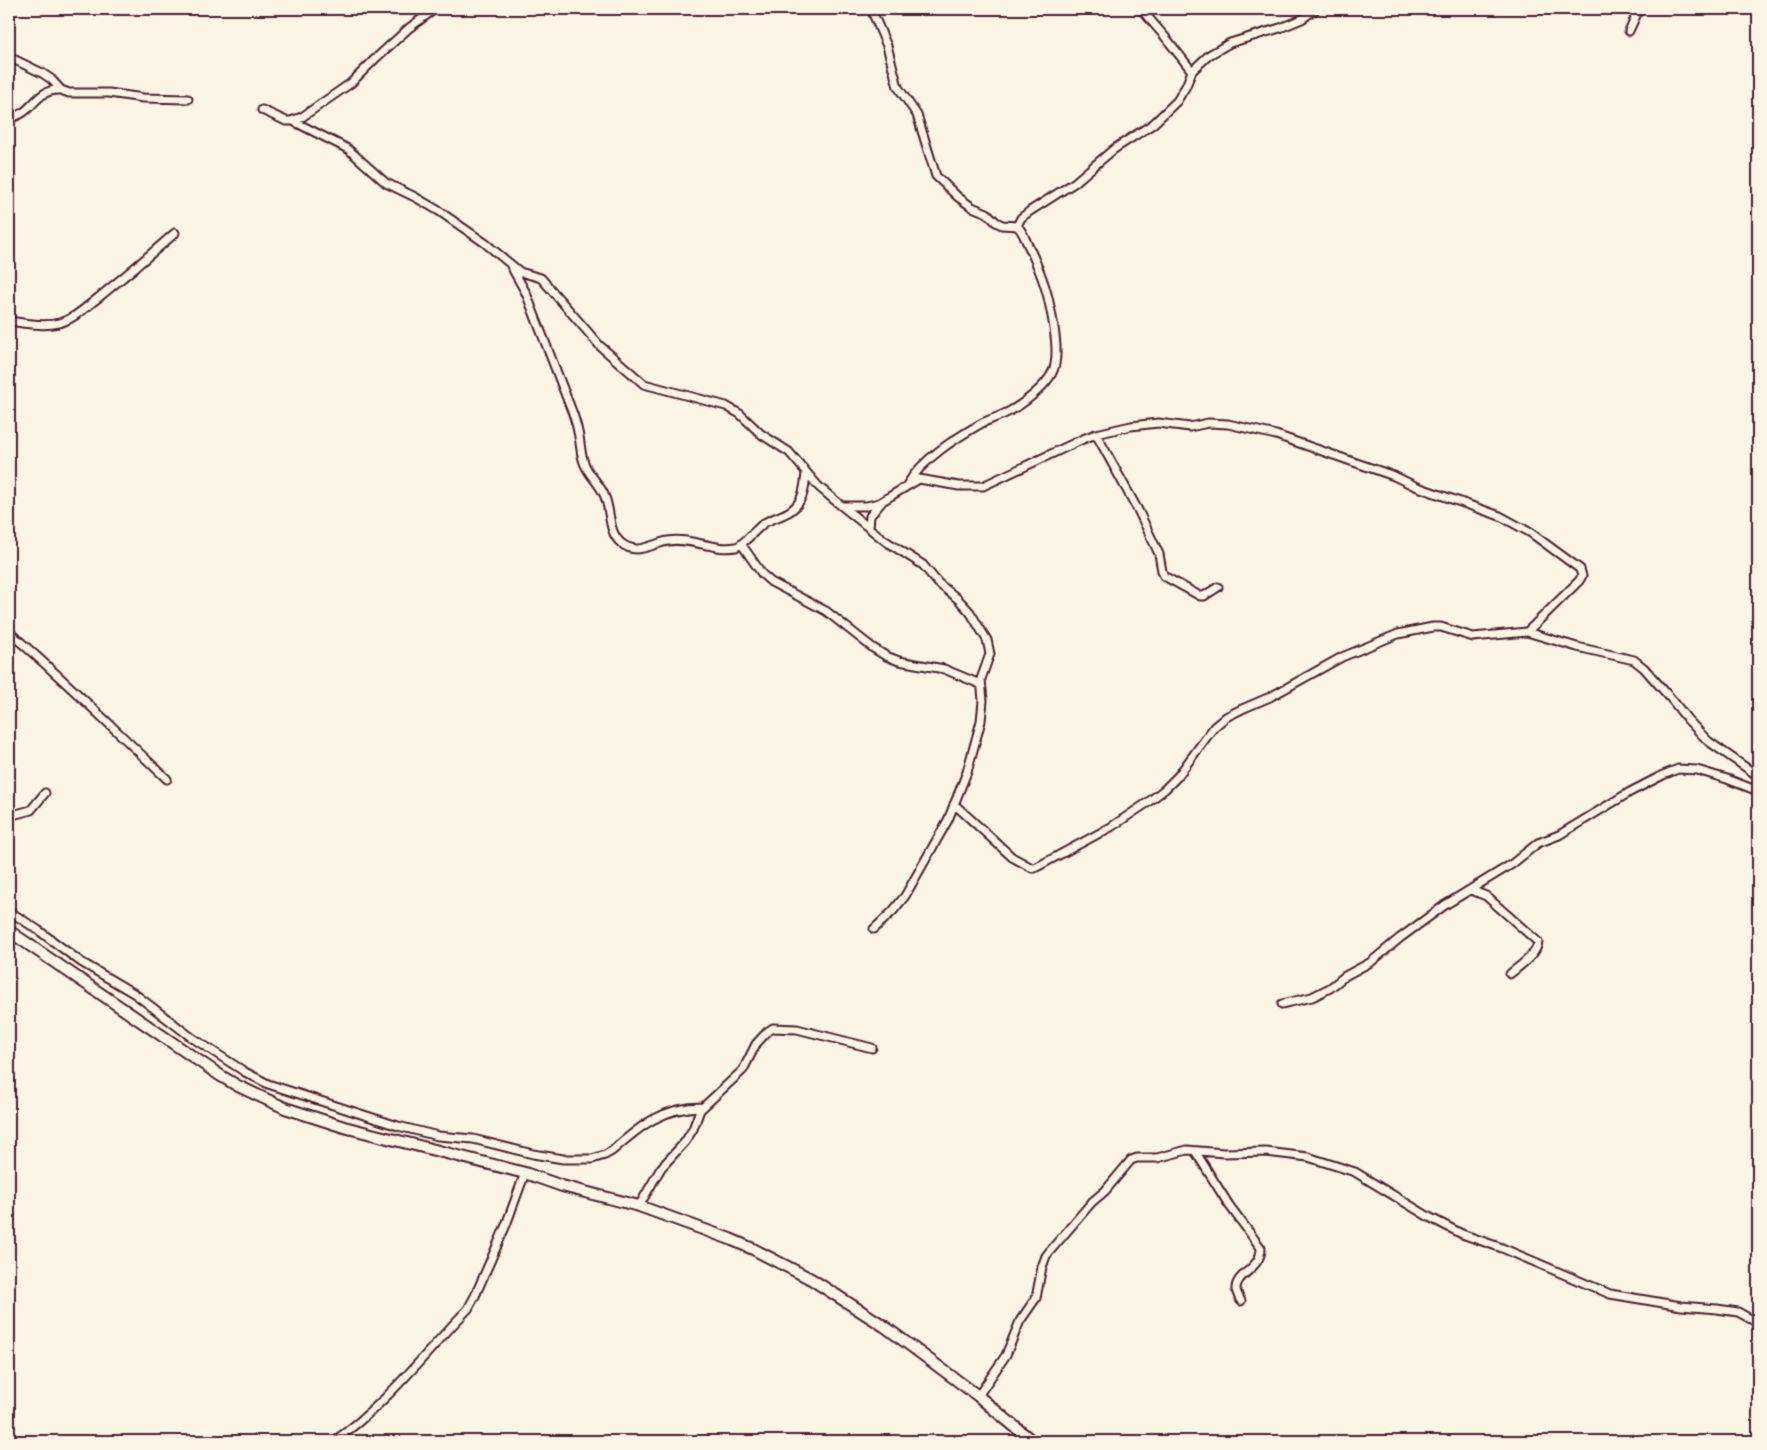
<svg xmlns="http://www.w3.org/2000/svg" width="1767" height="1450" viewBox="0 0 1767 1450" font-family="'Indie Flower',sans-serif">
  <style>
    .lines { fill: none; stroke-linecap: round; stroke-linejoin: round }
    .minor-casing { stroke: #4a1f2b; stroke-width: 11 }
    .secondary-casing { stroke: #4a1f2b; stroke-width: 14 }
    .minor { stroke: #fcf5e5; stroke-width: 7 }
    .secondary { stroke: #fcf5e5; stroke-width: 10 }
  </style>
  <rect width="100%" height="100%" fill="#fcf5e5"/>
  <filter id="ink" filterUnits="userSpaceOnUse"><feTurbulence type="fractalNoise" baseFrequency=".02" numOctaves="2"/><feDisplacementMap in="SourceGraphic" scale="10" xChannelSelector="R" yChannelSelector="G"/><feConvolveMatrix kernelMatrix="1 2 1 2 8 2 1 2 1" color-interpolation-filters="sRGB"/></filter>
  <g filter="url(#ink)">
    <g class="lines">
      <defs>
        <path id="minor" d="M 871,9 L 887,46 L 898,87 L 917,115 L 936,176 L 958,197 L 972,207 L 987,213 L 996,222 L 1002,225 L 1017,226 C 1023,231 1025,239 1028,245 C 1037,264 1045,282 1049,302 C 1053,320 1061,357 1052,373 C 1045,387 1023,404 1010,411 C 1001,416 991,419 982,423 C 956,438 922,459 907,485
          M 1141,9 L 1166,38 L 1192,71
          M 1629,9 L 1635,16
          M 1629,31 L 1639,9
          M 9,57 L 42,73 L 51,79 L 61,90 L 69,93 L 109,93 L 143,98 L 188,99
          M 262,110 L 286,121 L 291,121 L 302,117 L 351,83 L 375,59 L 409,28 L 435,9
          M 9,118 C 35,114 34,88 61,90
          M 293,121 L 348,149 L 386,183 L 415,197 L 439,211 L 485,243 L 520,272 L 541,278 L 600,346 L 644,384 L 726,406 L 740,414 L 761,434 L 789,452 L 819,487 L 838,503 L 884,540 L 923,565 L 938,583 L 958,599 L 970,612 L 987,640 L 990,654 L 981,679 L 983,701 L 981,721 L 967,772 L 948,820 L 905,896 L 893,911 L 874,929
          M 1017,226 L 1021,218 L 1030,211 L 1074,183 L 1114,149 L 1153,124 L 1177,101 L 1186,86 L 1192,71 L 1209,55 L 1230,43 L 1280,28 L 1302,19 L 1316,9
          M 511,266 L 526,293 L 573,414 C 575,420 577,426 578,432 C 581,443 580,455 585,465 C 590,477 601,485 605,497 C 611,512 608,532 621,543 C 637,556 651,544 668,541 C 690,537 713,551 736,547 C 742,546 757,528 764,523 C 776,516 791,515 799,502 C 805,493 805,482 806,472
          M 9,321 C 25,323 43,327 59,323 C 74,319 86,307 98,298 C 124,277 150,255 175,233
          M 1096,434 L 1139,512 L 1159,554 L 1162,571 L 1164,576 L 1200,596 L 1204,596 L 1218,587
          M 843,506 L 867,506 L 879,503 L 919,479 L 959,486 L 983,486 L 1083,439 L 1096,434 L 1131,426 L 1158,423 L 1190,427 L 1208,423 L 1228,424 L 1276,435 L 1394,476 L 1415,486 L 1500,516 L 1531,533 L 1580,569 L 1582,576 L 1579,581 L 1527,632
          M 869,528 L 870,516 L 881,503
          M 742,545 L 762,574 L 771,582 L 826,611 L 873,648 L 886,656 L 899,661 L 944,669 L 980,684
          M 9,632 C 64,679 115,730 167,779
          M 954,804 L 1012,857 L 1032,868 L 1035,868 L 1111,827 L 1147,803 L 1165,789 L 1178,776 L 1214,727 L 1226,717 L 1242,709 L 1270,697 L 1342,657 L 1398,634 L 1433,627 L 1441,627 L 1473,637 L 1527,632 L 1577,647 L 1634,660 L 1644,668 L 1673,701 L 1687,719 L 1708,741 L 1758,776
          M 9,816 L 31,810 L 45,793
          M 1471,890 L 1486,896 L 1538,942 C 1537,955 1519,966 1510,974
          M 9,911 L 38,930 L 81,962 L 135,994 L 191,1037 L 245,1072 L 268,1084 L 398,1126 L 438,1136 L 473,1139 L 533,1154 L 563,1159 L 592,1159 L 605,1155 L 612,1151 C 640,1126 663,1107 703,1107
          M 1282,1004 L 1312,997 L 1330,988 L 1345,976 L 1371,962 L 1400,938 L 1445,905 L 1512,864 L 1538,843 L 1559,835 L 1630,792 L 1663,775 L 1678,769 L 1697,770 L 1727,779 L 1758,791
          M 1195,1151 L 1229,1205 L 1261,1248 C 1261,1270 1235,1273 1236,1290 C 1237,1293 1239,1298 1241,1301
          M 639,1206 L 661,1168 L 685,1142 L 693,1129 L 700,1110 L 743,1070 L 756,1044 L 767,1032 L 773,1028 L 797,1029 L 872,1048
          M 978,1396 L 1006,1355 L 1020,1321 L 1036,1298 L 1042,1267 L 1046,1256 L 1050,1251 L 1092,1202 L 1105,1191 L 1131,1160 L 1137,1158 L 1157,1158 L 1187,1150 L 1224,1153 L 1266,1152 L 1308,1157 L 1355,1172 L 1429,1217 L 1462,1234 L 1502,1248 L 1610,1294 L 1681,1306 L 1717,1309 L 1738,1312 L 1758,1323
          M 334,1441 C 386,1405 424,1354 468,1309 L 475,1296 L 506,1225 L 525,1173"/>
        <path id="secondary" d="M 9,931 L 221,1076 L 238,1086 L 285,1108 L 344,1127 L 525,1173 L 562,1186 L 639,1206 L 730,1239 L 753,1249 L 811,1279 L 884,1326 L 978,1396 L 1032,1441"/>
      </defs>
      <use href="#minor" class="minor-casing"/>
      <use href="#secondary" class="secondary-casing"/>
      <use href="#minor" class="minor"/>
      <use href="#secondary" class="secondary"/>
    </g>
  </g>
  <rect width="1767" height="1450" fill="none" stroke="#fcf5e5" stroke-width="30"/>
  <rect x="15" y="15" width="1737" height="1420" fill="none" stroke="#4a1f2b" stroke-width="2" filter="url(#ink)"/>
</svg>
